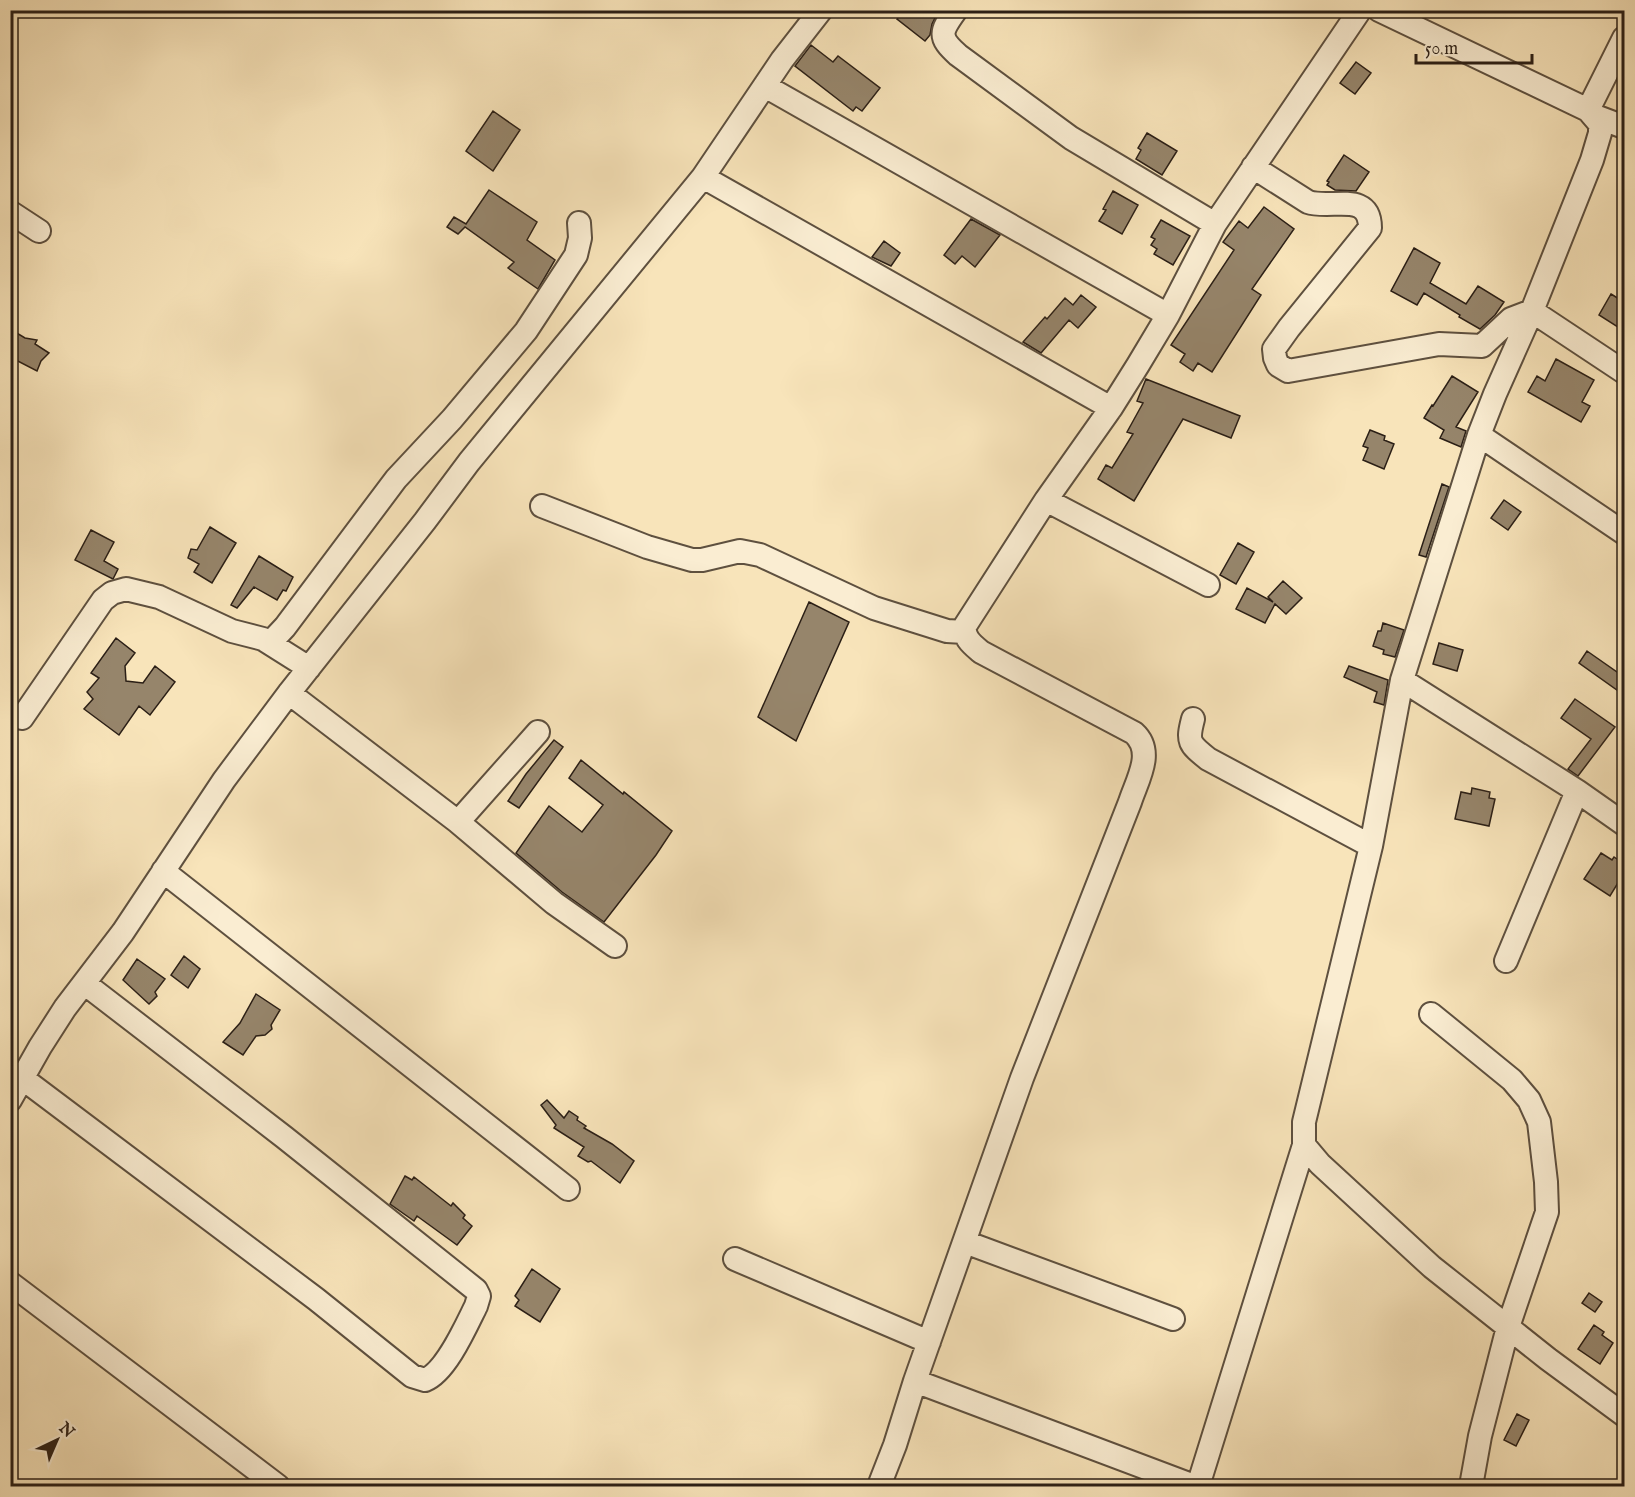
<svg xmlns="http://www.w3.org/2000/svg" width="1635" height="1497" viewBox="0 0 1635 1497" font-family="'IM FELL English',serif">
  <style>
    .building { fill: #96856b; stroke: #2b1f16; stroke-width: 1.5 }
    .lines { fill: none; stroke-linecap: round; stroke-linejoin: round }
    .minor-casing { stroke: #5e503f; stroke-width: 26 }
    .minor { stroke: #faedd2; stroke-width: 22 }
  </style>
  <rect width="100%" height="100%" fill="#f8e4ba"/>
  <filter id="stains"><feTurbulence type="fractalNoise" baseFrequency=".00333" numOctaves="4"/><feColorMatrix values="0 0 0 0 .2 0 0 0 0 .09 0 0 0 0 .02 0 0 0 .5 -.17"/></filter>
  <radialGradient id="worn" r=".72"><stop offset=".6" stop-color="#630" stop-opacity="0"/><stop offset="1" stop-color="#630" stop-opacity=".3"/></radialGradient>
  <path class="building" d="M 904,10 L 939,10 L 932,24 L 930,35 L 925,41 L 897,19 Z
    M 811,45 L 833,62 L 838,56 L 880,88 L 862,111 L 856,107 L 853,111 L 795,66 Z
    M 1356,62 L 1371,73 L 1355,94 L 1340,83 Z
    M 493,111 L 520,130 L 493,171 L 466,151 Z
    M 1147,133 L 1177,151 L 1162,175 L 1136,159 L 1141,150 L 1138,148 Z
    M 1344,155 L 1369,172 L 1356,191 L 1335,190 L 1327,185 L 1329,182 L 1327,181 Z
    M 489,190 L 537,222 L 527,240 L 555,260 L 538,289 L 508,268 L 514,262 L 465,227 L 458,234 L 447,227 L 454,217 L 466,224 Z
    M 1113,191 L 1138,205 L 1122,234 L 1099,221 L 1106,210 L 1103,209 Z
    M 1264,207 L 1294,229 L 1252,289 L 1261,295 L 1212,372 L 1198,363 L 1193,371 L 1180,362 L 1185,354 L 1171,345 L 1234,250 L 1223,242 L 1239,221 L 1248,228 Z
    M 971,219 L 1000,235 L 975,267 L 962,256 L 955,264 L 944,255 Z
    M 1161,220 L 1190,236 L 1173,265 L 1154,254 L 1157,249 L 1151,245 L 1155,239 L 1151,237 Z
    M 884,241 L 900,253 L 891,266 L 872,257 Z
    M 1414,248 L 1440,263 L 1430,283 L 1466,304 L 1478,286 L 1504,302 L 1495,315 L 1480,329 L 1459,317 L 1460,315 L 1424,293 L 1417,305 L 1391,291 Z
    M 1611,294 L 1624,302 L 1624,331 L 1599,315 Z
    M 1081,295 L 1096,307 L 1078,328 L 1069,320 L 1041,353 L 1023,342 L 1045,317 L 1047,319 L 1065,298 L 1073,305 Z
    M 10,329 L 25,338 L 37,340 L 35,344 L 49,353 L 41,361 L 37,371 L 10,357 Z
    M 1556,359 L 1594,380 L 1582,402 L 1590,406 L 1581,422 L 1528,392 L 1537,376 L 1545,381 Z
    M 1452,376 L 1478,392 L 1456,427 L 1466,431 L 1461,447 L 1440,438 L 1444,430 L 1424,418 L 1432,405 L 1433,406 Z
    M 1146,379 L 1240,416 L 1231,438 L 1183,419 L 1134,501 L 1098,479 L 1106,465 L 1112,468 L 1133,434 L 1127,432 L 1143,403 L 1137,401 Z
    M 1370,430 L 1385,436 L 1384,440 L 1394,444 L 1384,469 L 1363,460 L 1368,448 L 1363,446 Z
    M 1442,484 L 1449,487 L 1426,557 L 1419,555 Z
    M 1504,500 L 1521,512 L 1508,530 L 1491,518 Z
    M 210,527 L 236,543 L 212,583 L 194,572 L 199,564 L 188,558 L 191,549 L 197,550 Z
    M 91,530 L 114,542 L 104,561 L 118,569 L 113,579 L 75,560 Z
    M 1238,543 L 1254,552 L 1236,584 L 1220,575 Z
    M 259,556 L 293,577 L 286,591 L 283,590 L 277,600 L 254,587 L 237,608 L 231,605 Z
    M 1283,581 L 1302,598 L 1286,614 L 1275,604 L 1265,623 L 1236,609 L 1247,588 L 1273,602 L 1268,597 Z
    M 809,602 L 849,622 L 796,741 L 758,717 Z
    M 1383,623 L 1404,630 L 1395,657 L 1383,654 L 1384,650 L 1373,646 L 1378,631 L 1381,631 Z
    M 116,638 L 135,653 L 125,666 L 126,681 L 143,683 L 155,666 L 175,682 L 150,715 L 139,706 L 119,735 L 84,709 L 93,699 L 87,692 L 99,678 L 91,673 Z
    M 1439,643 L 1463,650 L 1457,671 L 1433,664 Z
    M 1587,651 L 1624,677 L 1624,695 L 1579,663 Z
    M 1349,666 L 1388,680 L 1384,705 L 1374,702 L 1377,692 L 1344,677 Z
    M 1575,699 L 1615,727 L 1578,776 L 1568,769 L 1591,739 L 1561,718 Z
    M 554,740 L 563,747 L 519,808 L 508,801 L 526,774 Z
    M 581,760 L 623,794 L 624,792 L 672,831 L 656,855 L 604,922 L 562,892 L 516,853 L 549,806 L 582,832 L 603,805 L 569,778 Z
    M 1472,788 L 1490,792 L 1489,798 L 1495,799 L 1489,826 L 1455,819 L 1461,792 L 1471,794 Z
    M 1601,853 L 1612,860 L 1614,857 L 1624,864 L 1624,873 L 1610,896 L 1584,879 Z
    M 184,956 L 200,969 L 188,988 L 171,975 Z
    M 137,959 L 165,979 L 155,992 L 157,996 L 149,1004 L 123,980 Z
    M 256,994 L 280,1010 L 271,1025 L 272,1029 L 265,1035 L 256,1036 L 243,1055 L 223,1042 L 240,1023 Z
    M 547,1100 L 564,1118 L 569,1111 L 578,1117 L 577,1120 L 586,1126 L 584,1128 L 612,1144 L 634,1161 L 620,1183 L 591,1161 L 588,1162 L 578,1156 L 584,1147 L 554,1128 L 556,1125 L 541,1105 Z
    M 405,1176 L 412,1180 L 414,1177 L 451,1206 L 453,1203 L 465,1215 L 463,1218 L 472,1226 L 457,1245 L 417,1216 L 414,1221 L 390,1204 Z
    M 532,1269 L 560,1289 L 540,1322 L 515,1306 L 519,1300 L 515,1296 Z
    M 1589,1293 L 1602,1302 L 1595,1312 L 1582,1303 Z
    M 1594,1325 L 1604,1332 L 1602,1335 L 1613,1343 L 1600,1364 L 1578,1349 Z
    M 1517,1414 L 1529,1420 L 1516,1446 L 1504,1440 Z"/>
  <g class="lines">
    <defs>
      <path id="minor" d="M 956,10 C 940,32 938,37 958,55 L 1071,138 L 1215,224
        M 1379,10 L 1588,110 L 1600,124 L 1600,133 L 1592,160 L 1532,311 L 1495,394 L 1479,435 L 1402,680 L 1371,846 L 1304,1122 L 1304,1145 L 1320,1164 L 1432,1267 L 1548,1359 L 1624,1415
        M 765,86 L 1168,315
        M 1588,110 L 1624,38
        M 1595,116 L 1624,127
        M 1253,167 L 1308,202 C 1331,210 1370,190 1370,228 L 1289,328 L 1274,349 L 1275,358 L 1278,365 L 1288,371 L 1439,344 L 1482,346 L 1511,319 L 1532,311 L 1624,372
        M 703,177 L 1111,408
        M 10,212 L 39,231
        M 1479,435 L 1624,533
        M 1046,500 L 1208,585
        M 542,506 L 647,547 L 692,560 L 702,560 L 740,551 L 760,555 L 874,608 L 947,631 L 964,632
        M 270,643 L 285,627 L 396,479 L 452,419 L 526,331 L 576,255 L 580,238 L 579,223
        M 1402,680 L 1577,791 L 1624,824
        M 289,693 L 458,822 L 554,903 L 615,946
        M 22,718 L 103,600 L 112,593 L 126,589 L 159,597 L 232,631 L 263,639 L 309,668
        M 1193,719 C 1187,742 1189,744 1208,759 L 1371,846
        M 458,822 L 538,732
        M 163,871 L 568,1189
        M 1506,961 L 1577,791
        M 1431,1014 L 1512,1080 L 1529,1100 L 1539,1122 L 1546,1182 L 1547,1212 L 1508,1327 L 1480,1436 L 1471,1486
        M 22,1078 L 316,1299 L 412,1376 L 425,1380 C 446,1372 466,1326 476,1306 L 479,1296 L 476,1290 L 284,1137 L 84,983
        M 10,1100 L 40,1047 L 65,1008 L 123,932 L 224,780 L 289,693 L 425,521 L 469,462 L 703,177 L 782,60 L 821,10
        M 965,1242 L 1173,1319
        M 735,1259 L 929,1342
        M 10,1283 L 278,1486
        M 915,1381 L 1194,1486
        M 879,1486 L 895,1445 L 915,1381 L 1022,1078 L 1130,802 C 1137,780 1155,752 1134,733 L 981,652 C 973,645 963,638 965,626 L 1046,500 L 1111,408 L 1138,365 L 1168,315 L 1215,224 L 1360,10
        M 1198,1486 L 1304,1145"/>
    </defs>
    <use href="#minor" class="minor-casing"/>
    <use href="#minor" class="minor"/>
  </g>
  <rect width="1635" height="1497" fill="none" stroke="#f8e4ba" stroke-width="36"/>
  <rect x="12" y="12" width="1611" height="1473" fill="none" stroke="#2b1f16" stroke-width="3"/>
  <rect x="18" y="18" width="1599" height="1461" fill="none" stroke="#2b1f16" stroke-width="1.5"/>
  <g transform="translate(57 1440) rotate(44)" stroke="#faedd2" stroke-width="4.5" paint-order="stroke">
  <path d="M0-4.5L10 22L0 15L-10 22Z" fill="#2b1f16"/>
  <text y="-9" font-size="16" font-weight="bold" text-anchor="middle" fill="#2b1f16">N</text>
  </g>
  <path d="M1416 54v9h116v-9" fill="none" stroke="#2b1f16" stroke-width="3"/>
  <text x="1425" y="54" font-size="18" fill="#2b1f16" stroke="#faedd2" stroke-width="4.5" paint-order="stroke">50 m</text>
  <rect width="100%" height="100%" filter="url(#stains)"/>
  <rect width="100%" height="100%" fill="url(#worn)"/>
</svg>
